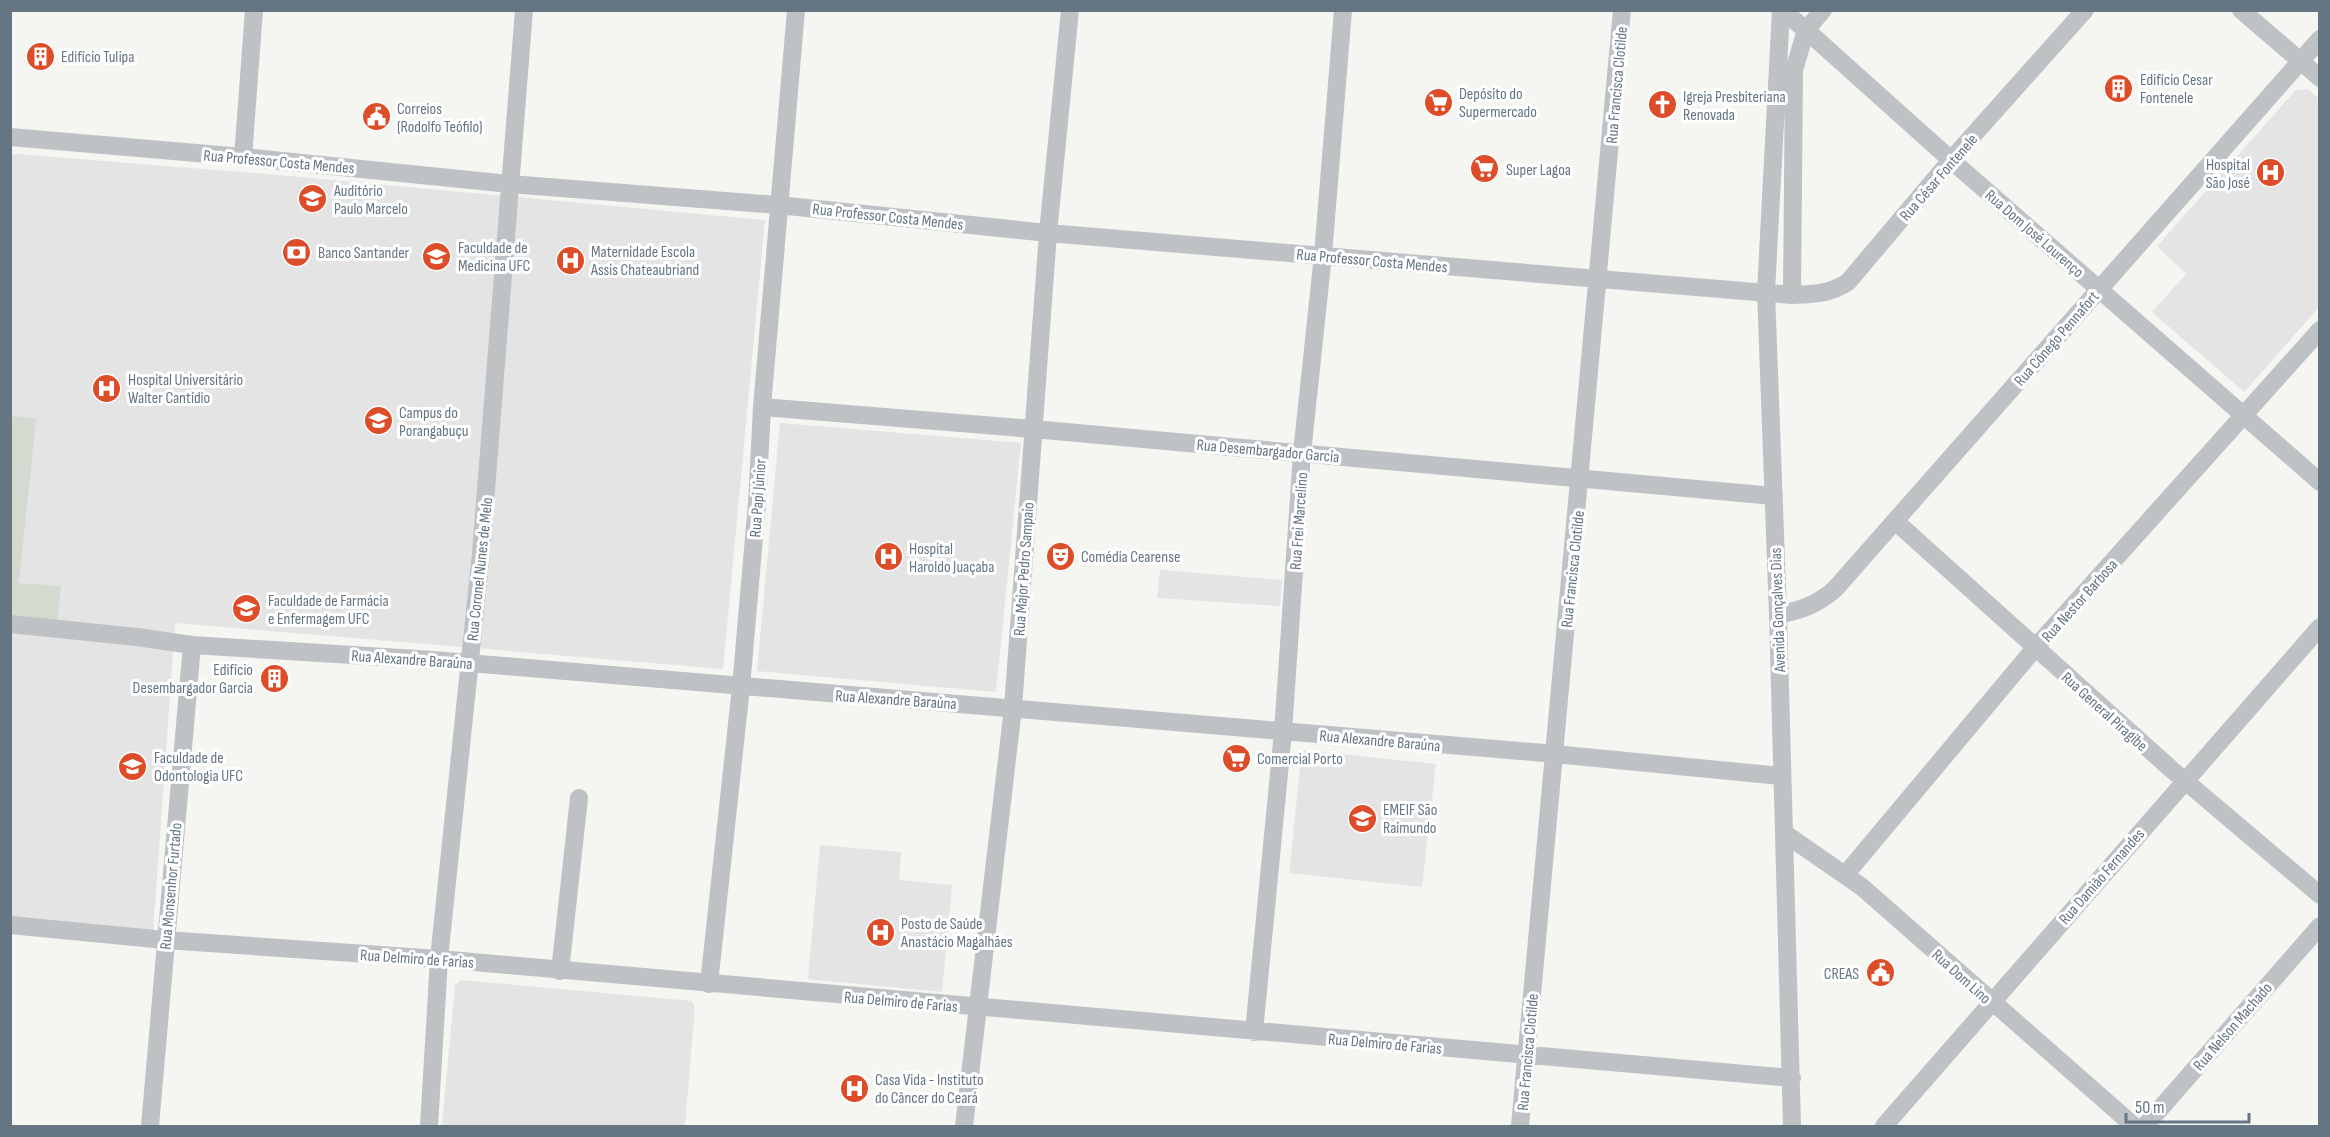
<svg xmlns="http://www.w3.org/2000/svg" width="2330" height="1137" viewBox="0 0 2330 1137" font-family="'Sofia Sans Condensed',sans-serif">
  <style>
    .built { fill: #e3e4e3 }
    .green { fill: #d5dad1 }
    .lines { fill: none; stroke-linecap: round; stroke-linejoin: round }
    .minor { stroke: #bec2c5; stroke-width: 18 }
    .labels { text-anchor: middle; stroke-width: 6; stroke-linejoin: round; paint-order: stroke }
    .poi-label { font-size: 16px; fill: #657682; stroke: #fff; text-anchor: start }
    .street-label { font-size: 16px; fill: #657682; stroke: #fff }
  </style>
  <rect width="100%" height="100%" fill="#f5f5f2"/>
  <path class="built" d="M 2308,89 L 2319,99 L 2319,307 L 2244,392 L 2152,312 L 2186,274 L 2157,246 L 2296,90 Z
    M 16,154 L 290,176 L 765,220 L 723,669 L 175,623 L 153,933 L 11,920 L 10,155 Z
    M 780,423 L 1021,443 L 996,692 L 757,671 Z
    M 1160,570 L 1282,580 L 1280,606 L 1157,598 Z
    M 1302,750 L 1436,764 L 1422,887 L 1289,873 Z
    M 820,845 L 901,852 L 899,880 L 952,885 L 942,992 L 808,979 Z
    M 461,980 L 692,1001 L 695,1006 L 685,1126 L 442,1126 L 455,985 Z"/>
  <path class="green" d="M 10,416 L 36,419 L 19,583 L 61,586 L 57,621 L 11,617 Z"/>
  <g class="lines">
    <path class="minor" d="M 1781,10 L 1766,292 L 1778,615 L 1792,1126
      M 1782,10 L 1806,30 L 1951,160 L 2320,482
      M 2241,10 L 2320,78
      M 10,137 L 243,157 L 510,184 L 778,205 L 1048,233 L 1792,295 C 1814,294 1830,294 1848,282 L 1951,160 L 2085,10
      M 243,157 L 254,10
      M 1792,295 L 1794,70 L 1806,30 L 1823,10
      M 762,407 L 1033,429 L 1774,496
      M 1895,521 L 2171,769 L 2320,895
      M 1778,615 C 1801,610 1817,605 1835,589 L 2320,39
      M 10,624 L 137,637 L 192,645 L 433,660 L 1544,753 L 1781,776
      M 1784,833 L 1862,887 L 2134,1126
      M 1845,875 L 2035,648 L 2320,330
      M 10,925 L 165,940 L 439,959 L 1792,1078
      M 560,971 L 579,798
      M 709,984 L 741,687 L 757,503 L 762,407 L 796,10
      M 1254,1032 L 1283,732 L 1302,453 L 1323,255 L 1343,10
      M 150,1126 L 192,645
      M 429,1126 L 439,959 L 481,553 L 524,10
      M 964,1126 L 1013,708 L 1048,233 L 1070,10
      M 1520,1126 L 1622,10
      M 1884,1126 L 2320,627
      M 2145,1126 L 2320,926"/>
  </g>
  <defs>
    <symbol id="building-disc" viewBox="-11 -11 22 22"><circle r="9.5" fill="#de4d29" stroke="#fff"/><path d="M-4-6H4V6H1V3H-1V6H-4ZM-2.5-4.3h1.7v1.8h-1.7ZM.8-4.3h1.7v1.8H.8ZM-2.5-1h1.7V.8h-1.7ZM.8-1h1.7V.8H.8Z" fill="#fff"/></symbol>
    <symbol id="supermarket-disc" viewBox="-11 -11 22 22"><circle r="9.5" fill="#de4d29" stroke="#fff"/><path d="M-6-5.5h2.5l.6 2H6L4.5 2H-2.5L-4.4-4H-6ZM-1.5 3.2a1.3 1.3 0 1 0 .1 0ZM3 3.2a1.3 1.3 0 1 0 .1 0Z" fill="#fff"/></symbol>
    <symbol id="church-disc" viewBox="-11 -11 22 22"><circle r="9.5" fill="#de4d29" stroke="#fff"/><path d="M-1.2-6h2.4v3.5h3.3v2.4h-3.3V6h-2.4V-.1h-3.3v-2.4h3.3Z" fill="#fff"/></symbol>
    <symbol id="civic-disc" viewBox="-11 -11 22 22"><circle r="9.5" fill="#de4d29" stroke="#fff"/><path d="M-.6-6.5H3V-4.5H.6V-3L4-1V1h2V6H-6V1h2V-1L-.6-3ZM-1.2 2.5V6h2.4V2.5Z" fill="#fff"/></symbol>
    <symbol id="hospital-disc" viewBox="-11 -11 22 22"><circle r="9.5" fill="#de4d29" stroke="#fff"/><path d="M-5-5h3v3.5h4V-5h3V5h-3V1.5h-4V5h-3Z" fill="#fff"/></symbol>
    <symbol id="university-disc" viewBox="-11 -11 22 22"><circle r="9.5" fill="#de4d29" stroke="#fff"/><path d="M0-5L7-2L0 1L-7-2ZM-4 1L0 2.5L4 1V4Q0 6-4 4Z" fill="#fff"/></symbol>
    <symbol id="bank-disc" viewBox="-11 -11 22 22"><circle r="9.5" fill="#de4d29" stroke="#fff"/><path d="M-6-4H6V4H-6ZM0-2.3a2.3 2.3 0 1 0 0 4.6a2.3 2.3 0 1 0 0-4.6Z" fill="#fff"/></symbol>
    <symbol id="theatre-disc" viewBox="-11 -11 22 22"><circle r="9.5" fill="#de4d29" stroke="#fff"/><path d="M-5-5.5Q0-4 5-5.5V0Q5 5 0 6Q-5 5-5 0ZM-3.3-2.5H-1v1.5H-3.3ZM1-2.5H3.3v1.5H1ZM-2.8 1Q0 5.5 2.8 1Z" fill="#fff"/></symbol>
    <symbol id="school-disc" viewBox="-11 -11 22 22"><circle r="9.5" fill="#de4d29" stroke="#fff"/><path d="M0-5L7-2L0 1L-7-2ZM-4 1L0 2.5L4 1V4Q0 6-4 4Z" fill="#fff"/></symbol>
  </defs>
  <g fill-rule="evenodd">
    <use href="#building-disc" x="24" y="40" width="33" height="33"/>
    <use href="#building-disc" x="2102" y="72" width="33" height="33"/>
    <use href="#supermarket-disc" x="1422" y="86" width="33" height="33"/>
    <use href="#church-disc" x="1646" y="88" width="33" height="33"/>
    <use href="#civic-disc" x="360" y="100" width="33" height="33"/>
    <use href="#supermarket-disc" x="1468" y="152" width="33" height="33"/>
    <use href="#hospital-disc" x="2254" y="156" width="33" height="33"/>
    <use href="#university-disc" x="296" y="182" width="33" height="33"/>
    <use href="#bank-disc" x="280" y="236" width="33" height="33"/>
    <use href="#university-disc" x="420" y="240" width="33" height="33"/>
    <use href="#hospital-disc" x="554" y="244" width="33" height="33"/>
    <use href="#hospital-disc" x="90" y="372" width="33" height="33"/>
    <use href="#university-disc" x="362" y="404" width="33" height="33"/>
    <use href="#theatre-disc" x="1044" y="540" width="33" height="33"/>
    <use href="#hospital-disc" x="872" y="540" width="33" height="33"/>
    <use href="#university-disc" x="230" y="592" width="33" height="33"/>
    <use href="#building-disc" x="258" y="662" width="33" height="33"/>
    <use href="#supermarket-disc" x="1220" y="742" width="33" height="33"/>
    <use href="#university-disc" x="116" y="750" width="33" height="33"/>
    <use href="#school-disc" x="1346" y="802" width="33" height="33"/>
    <use href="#hospital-disc" x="864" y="916" width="33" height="33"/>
    <use href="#civic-disc" x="1864" y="956" width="33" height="33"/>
    <use href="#hospital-disc" x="838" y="1072" width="33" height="33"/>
  </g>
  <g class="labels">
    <g class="poi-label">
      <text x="61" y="62">Edifício Tulipa</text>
      <text x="2140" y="85">Edifício Cesar<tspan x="2140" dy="18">Fontenele</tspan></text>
      <text x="1459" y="99">Depósito do<tspan x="1459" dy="18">Supermercado</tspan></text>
      <text x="1683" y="102">Igreja Presbiteriana<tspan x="1683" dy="18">Renovada</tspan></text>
      <text x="397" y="114">Correios<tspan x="397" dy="18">(Rodolfo Teófilo)</tspan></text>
      <text x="2250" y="170" text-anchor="end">Hospital<tspan x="2250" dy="18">São José</tspan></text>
      <text x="1506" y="175">Super Lagoa</text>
      <text x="334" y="196">Auditório<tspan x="334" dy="18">Paulo Marcelo</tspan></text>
      <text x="458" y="253">Faculdade de<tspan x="458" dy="18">Medicina UFC</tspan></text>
      <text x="591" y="257">Maternidade Escola<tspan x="591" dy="18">Assis Chateaubriand</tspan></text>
      <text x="318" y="258">Banco Santander</text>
      <text x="128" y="385">Hospital Universitário<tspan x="128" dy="18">Walter Cantídio</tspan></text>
      <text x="399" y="418">Campus do<tspan x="399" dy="18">Porangabuçu</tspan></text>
      <text x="909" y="554">Hospital<tspan x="909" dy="18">Haroldo Juaçaba</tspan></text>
      <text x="1081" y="562">Comédia Cearense</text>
      <text x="268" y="606">Faculdade de Farmácia<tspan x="268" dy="18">e Enfermagem UFC</tspan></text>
      <text x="253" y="675" text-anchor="end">Edifício<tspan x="253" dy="18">Desembargador Garcia</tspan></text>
      <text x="154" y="763">Faculdade de<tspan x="154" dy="18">Odontologia UFC</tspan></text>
      <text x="1257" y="764">Comercial Porto</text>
      <text x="1383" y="815">EMEIF São<tspan x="1383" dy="18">Raimundo</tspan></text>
      <text x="901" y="929">Posto de Saúde<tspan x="901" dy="18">Anastácio Magalhães</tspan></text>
      <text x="1859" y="979" text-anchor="end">CREAS</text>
      <text x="875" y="1085">Casa Vida - Instituto<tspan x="875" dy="18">do Câncer do Ceará</tspan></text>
    </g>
    <g class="street-label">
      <text transform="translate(1616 85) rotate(-85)" y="6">Rua Francisca Clotilde</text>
      <text transform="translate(279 161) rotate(5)" y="6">Rua Professor Costa Mendes</text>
      <text transform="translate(1938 177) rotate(-49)" y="6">Rua César Fontenele</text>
      <text transform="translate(888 216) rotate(6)" y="6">Rua Professor Costa Mendes</text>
      <text transform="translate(2035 233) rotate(41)" y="6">Rua Dom José Lourenço</text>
      <text transform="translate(1372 260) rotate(5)" y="6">Rua Professor Costa Mendes</text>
      <text transform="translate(2056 338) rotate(-49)" y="6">Rua Cônego Pennafort</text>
      <text transform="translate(1268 450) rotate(5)" y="6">Rua Desembargador Garcia</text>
      <text transform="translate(757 498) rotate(-86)" y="6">Rua Papi Júnior</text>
      <text transform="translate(1298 521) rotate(-86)" y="6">Rua Frei Marcelino</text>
      <text transform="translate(479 569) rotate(-84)" y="6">Rua Coronel Nunes de Melo</text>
      <text transform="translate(1023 569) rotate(-86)" y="6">Rua Major Pedro Sampaio</text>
      <text transform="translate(1572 569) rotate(-84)" y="6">Rua Francisca Clotilde</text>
      <text transform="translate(2079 600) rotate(-48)" y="6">Rua Nestor Barbosa</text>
      <text transform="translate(1777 610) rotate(-92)" y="6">Avenida Gonçalves Dias</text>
      <text transform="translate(412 659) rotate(4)" y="6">Rua Alexandre Baraúna</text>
      <text transform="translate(896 699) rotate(4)" y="6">Rua Alexandre Baraúna</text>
      <text transform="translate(2105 711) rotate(42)" y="6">Rua General Piragibe</text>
      <text transform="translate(1380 740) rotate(5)" y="6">Rua Alexandre Baraúna</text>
      <text transform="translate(2101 876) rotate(-49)" y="6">Rua Damião Fernandes</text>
      <text transform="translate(170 886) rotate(-85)" y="6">Rua Monsenhor Furtado</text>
      <text transform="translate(417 958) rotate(4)" y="6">Rua Delmiro de Farias</text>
      <text transform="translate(1962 976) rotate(42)" y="6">Rua Dom Lino</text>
      <text transform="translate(901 1001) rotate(5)" y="6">Rua Delmiro de Farias</text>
      <text transform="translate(2232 1026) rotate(-49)" y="6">Rua Nelson Machado</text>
      <text transform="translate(1385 1043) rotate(5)" y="6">Rua Delmiro de Farias</text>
      <text transform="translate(1527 1052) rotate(-85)" y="6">Rua Francisca Clotilde</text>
    </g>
  </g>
  <rect width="2330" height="1137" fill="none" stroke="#657682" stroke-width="24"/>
  <path d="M2126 1113v9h123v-9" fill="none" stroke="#657682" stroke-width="3"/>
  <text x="2135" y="1113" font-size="18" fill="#657682" stroke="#ffffff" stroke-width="4.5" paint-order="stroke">50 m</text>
</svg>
